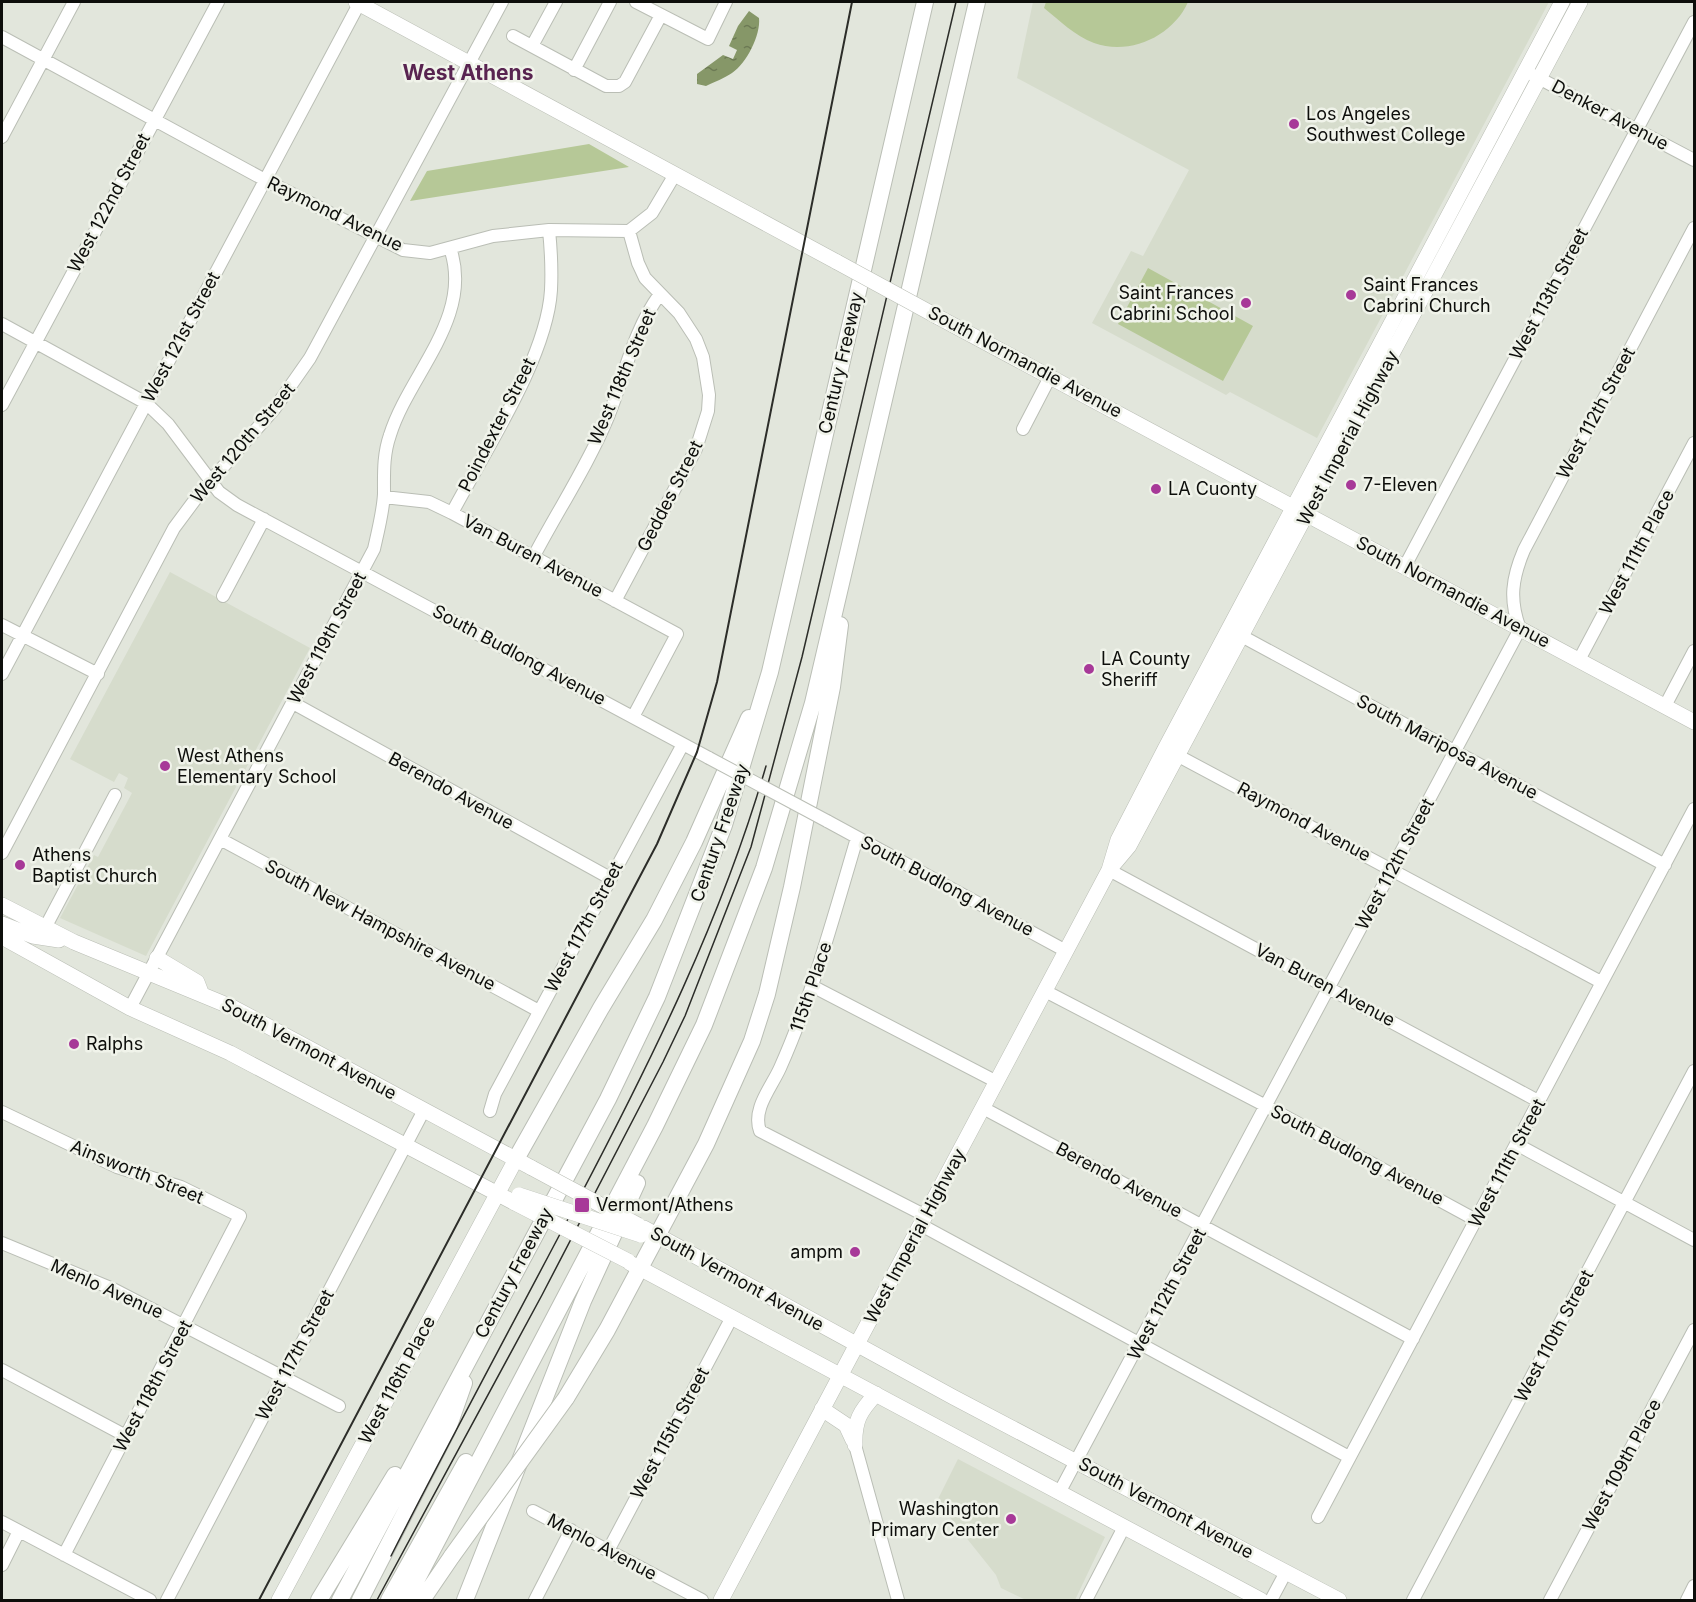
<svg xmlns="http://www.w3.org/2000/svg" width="1696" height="1602" viewBox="0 0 1696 1602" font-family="Inter,sans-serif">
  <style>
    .built { fill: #d6dccc }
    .grass { fill: #b6c897 }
    .water { fill: url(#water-ripples) }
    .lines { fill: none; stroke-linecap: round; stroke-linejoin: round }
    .minor-casing { stroke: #babeb5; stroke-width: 14 }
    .major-casing { stroke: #babeb5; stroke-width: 16 }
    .highway-casing { stroke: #babeb5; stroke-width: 18 }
    .minor { stroke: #fff; stroke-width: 12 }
    .major { stroke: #fff; stroke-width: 15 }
    .highway { stroke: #fff; stroke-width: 16 }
    .tram { stroke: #2c2d29; stroke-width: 1.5 }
    .rail { stroke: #2c2d29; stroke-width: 2 }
    .minor-bridge-casing { stroke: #babeb5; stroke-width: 14; stroke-linecap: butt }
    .major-bridge-casing { stroke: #babeb5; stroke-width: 16; stroke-linecap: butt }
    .highway-bridge-casing { stroke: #babeb5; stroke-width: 18; stroke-linecap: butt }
    .minor-bridge { stroke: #fff; stroke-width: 12 }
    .major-bridge { stroke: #fff; stroke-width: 15 }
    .highway-bridge { stroke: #fff; stroke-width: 16 }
    .poi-dot { fill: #a73998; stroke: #f0f3ea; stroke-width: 2 }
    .labels { text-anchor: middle; stroke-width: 5; stroke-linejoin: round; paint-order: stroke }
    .poi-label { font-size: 18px; fill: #0d0e0b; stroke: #f0f3ea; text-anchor: start }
    .street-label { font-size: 18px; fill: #0d0e0b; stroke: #f0f3ea }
    .quarter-label { font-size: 21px; font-weight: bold; fill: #592451; stroke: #f0f3ea }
  </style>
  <defs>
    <pattern id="water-ripples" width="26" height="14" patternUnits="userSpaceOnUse" patternTransform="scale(1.5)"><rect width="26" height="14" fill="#869768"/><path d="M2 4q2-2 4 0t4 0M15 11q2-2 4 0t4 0" fill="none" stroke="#6c7a54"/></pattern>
  </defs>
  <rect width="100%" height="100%" fill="#e2e6dc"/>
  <path class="built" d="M 1033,2 L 1549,2 L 1317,438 L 1230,392 L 1226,395 L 1092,323 L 1131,251 L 1143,256 L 1189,170 L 1017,78 Z
    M 170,572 L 310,648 L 146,956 L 60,918 L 94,855 L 98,857 L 132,793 L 124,788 L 128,778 L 119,773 L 114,782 L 70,759 Z
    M 958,1459 L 1105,1537 L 1075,1600 L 1026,1600 L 1001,1588 L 996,1575 L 937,1501 Z"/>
  <path class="grass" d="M 1046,2 L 1188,2 C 1173,36 1130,56 1094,43 C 1075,36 1059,20 1044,8 Z
    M 589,144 L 629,167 L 410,201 L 427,171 Z
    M 1148,268 L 1253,326 L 1223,381 L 1118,324 Z"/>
  <path class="water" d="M 749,11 L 759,18 C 761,35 746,64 732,73 C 725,78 714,82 706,86 L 697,84 L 697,74 L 723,55 L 733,59 L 737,50 L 729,46 L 738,26 Z"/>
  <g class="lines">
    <defs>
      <path id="minor" d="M 636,2 L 708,39 L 726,2
        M 513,36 L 606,86 L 619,86 L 625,82 L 661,15
        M 2,37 L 265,180 L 403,250 L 430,253 L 493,236 L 549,230 L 629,231 L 652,213 L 674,176
        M 532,46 L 556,2
        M 574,70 L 610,2
        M 1531,74 L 1694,160
        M 2,137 L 74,2
        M 2,324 L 146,403 L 168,424 L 219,492 L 237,505 L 709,758
        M 2,405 L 218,2
        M 1023,429 L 1050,377
        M 384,497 L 429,502 L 452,513 L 677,634 L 633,717
        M 452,513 C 484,452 547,358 551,290 C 552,270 551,250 549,230
        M 534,556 C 558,510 588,465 608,417 C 625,375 633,331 660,294
        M 1405,566 L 1694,22
        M 223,596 L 264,519
        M 615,601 L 696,449 L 708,411 L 709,395 L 703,357 L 696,339 L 679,313 L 645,278 L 638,263 L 629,231
        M 2,625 L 98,674
        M 1236,633 L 1665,865
        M 1579,660 L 1694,443
        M 2,674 L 360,2
        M 293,703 L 610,878
        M 1665,706 L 1694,651
        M 1171,752 L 1601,982
        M 827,821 L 1066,951
        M 857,838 C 834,915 813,994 780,1068 C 771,1088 752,1109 760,1131 L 926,1216
        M 220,839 L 539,1011
        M 2,853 L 174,528 L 200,493 L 275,408 L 310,358 L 502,2
        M 1109,870 L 1540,1102
        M 45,928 L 115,795
        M 812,986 L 997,1082
        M 1045,991 L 1266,1106 L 1476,1220
        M 130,1008 L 374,549 C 378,531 383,512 384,494 C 384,474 383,455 390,435 C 409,374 474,317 450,248
        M 983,1108 L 1413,1339
        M 490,1111 L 495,1094 L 683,744
        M 2,1112 L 117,1167 L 181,1187 L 240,1216 L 64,1555
        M 1516,1144 L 1694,1240
        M 921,1225 L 1349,1457
        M 2,1243 L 113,1289 L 339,1406
        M 2,1370 L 126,1436
        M 855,1445 L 898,1600
        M 1059,1493 L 1520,629 C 1509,600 1512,578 1524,550 L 1694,228
        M 533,1511 L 702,1600
        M 1318,1517 L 1694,809
        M 2,1522 L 150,1600
        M 609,1549 L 732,1317
        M 2,1565 L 19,1531
        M 167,1600 L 424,1110
        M 535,1600 L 571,1530
        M 1086,1600 L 1124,1527
        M 1271,1600 L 1286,1572
        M 1413,1600 L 1694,1071
        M 1550,1600 L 1694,1330
        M 1687,1600 L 1694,1586"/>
      <path id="major" d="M 356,2 L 837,262
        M 938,317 L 1694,722
        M 1113,865 L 1129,846 L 1580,2
        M 2,905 L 74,942 L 234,1008 L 532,1168
        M 2,924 L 33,936 L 59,940
        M 2,937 L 130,1008 L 230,1053 L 515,1203
        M 157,958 L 197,982 L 202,995
        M 644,1228 L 953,1397 L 1339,1600
        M 630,1263 L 1261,1600
        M 822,1409 L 846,1425 L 853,1440
        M 855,1445 C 854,1421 860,1411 876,1394
        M 279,1600 L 516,1159
        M 721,1600 L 1109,870 L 1118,840 L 1165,749 L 1562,2"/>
      <path id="highway" d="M 516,1159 L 601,1008 L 654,920 L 694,842 L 749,718
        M 566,1398 L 607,1330 L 706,1144 L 752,1041 L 767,994 L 792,887 L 832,687 L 840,625
        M 319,1600 L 395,1475
        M 340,1600 L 608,1099 L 657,997 L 724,825 L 770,672 L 925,2
        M 360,1600 L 447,1431 L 464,1383
        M 389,1600 L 466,1462
        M 406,1600 L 655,1126 L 704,1025 L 764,868 L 813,703 L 977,2
        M 422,1600 L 452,1556
        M 465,1600 L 583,1301 L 637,1183"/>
    </defs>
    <use href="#minor" class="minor-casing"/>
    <use href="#major" class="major-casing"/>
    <use href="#highway" class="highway-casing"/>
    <use href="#minor" class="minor"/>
    <use href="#major" class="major"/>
    <use href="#highway" class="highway"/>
    <path class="tram" d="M 391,1556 C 452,1436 516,1318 579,1198 C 652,1059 722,918 766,766
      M 377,1600 L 542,1295 L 663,1062 L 685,1016 L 751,847 L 802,657 L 956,2"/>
    <path class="rail" d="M 259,1600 L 657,844 L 697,752 L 717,682 L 852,2"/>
    <defs>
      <path id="minor-bridge" d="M 709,758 L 827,821"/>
      <path id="major-bridge" d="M 837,262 L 938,317
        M 532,1168 L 638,1225
        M 519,1195 L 641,1235
        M 515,1203 L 628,1261"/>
      <path id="highway-bridge" d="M 452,1556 L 566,1398"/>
    </defs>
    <use href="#minor-bridge" class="minor-bridge-casing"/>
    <use href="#major-bridge" class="major-bridge-casing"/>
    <use href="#highway-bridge" class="highway-bridge-casing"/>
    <use href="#minor-bridge" class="minor-bridge"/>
    <use href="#major-bridge" class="major-bridge"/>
    <use href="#highway-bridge" class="highway-bridge"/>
  </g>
  <g class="poi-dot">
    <circle cx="1294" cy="124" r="6"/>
    <circle cx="1351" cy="295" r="6"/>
    <circle cx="1246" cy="303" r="6"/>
    <circle cx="1351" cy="485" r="6"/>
    <circle cx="1156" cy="489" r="6"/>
    <circle cx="1089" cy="669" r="6"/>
    <circle cx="165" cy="766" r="6"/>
    <circle cx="20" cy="865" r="6"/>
    <circle cx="74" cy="1044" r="6"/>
    <rect x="574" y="1197" width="16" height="16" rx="3"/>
    <circle cx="855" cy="1252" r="6"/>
    <circle cx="1011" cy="1519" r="6"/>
  </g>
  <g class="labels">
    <g class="poi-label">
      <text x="1306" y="120">Los Angeles<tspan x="1306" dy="21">Southwest College</tspan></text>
      <text x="1363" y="291">Saint Frances<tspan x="1363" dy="21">Cabrini Church</tspan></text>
      <text x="1234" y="299" text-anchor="end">Saint Frances<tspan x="1234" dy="21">Cabrini School</tspan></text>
      <text x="1363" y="491">7-Eleven</text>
      <text x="1168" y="495">LA Cuonty</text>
      <text x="1101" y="665">LA County<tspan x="1101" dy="21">Sheriff</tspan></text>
      <text x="177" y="762">West Athens<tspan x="177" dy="21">Elementary School</tspan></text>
      <text x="32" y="861">Athens<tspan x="32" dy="21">Baptist Church</tspan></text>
      <text x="86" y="1050">Ralphs</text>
      <text x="596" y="1211">Vermont/Athens</text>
      <text x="843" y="1258" text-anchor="end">ampm</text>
      <text x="999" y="1515" text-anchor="end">Washington<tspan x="999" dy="21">Primary Center</tspan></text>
    </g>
    <g class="street-label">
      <text transform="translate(1610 115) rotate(28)" y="6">Denker Avenue</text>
      <text transform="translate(109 203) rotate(-62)" y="6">West 122nd Street</text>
      <text transform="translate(335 214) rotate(26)" y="6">Raymond Avenue</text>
      <text transform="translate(1549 294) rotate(-62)" y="6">West 113th Street</text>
      <text transform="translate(181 337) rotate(-62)" y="6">West 121st Street</text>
      <text transform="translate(1025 362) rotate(28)" y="6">South Normandie Avenue</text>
      <text transform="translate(841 363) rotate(-77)" y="6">Century Freeway</text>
      <text transform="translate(622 377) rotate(-67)" y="6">West 118th Street</text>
      <text transform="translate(1596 413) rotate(-62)" y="6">West 112th Street</text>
      <text transform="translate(497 425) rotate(-63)" y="6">Poindexter Street</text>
      <text transform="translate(1348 438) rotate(-62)" y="6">West Imperial Highway</text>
      <text transform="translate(243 443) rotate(-50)" y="6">West 120th Street</text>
      <text transform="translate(670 496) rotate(-63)" y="6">Geddes Street</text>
      <text transform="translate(1637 552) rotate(-62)" y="6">West 111th Place</text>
      <text transform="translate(533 556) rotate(28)" y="6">Van Buren Avenue</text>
      <text transform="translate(1453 592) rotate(28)" y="6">South Normandie Avenue</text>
      <text transform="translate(327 638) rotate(-62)" y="6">West 119th Street</text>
      <text transform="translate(519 655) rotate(28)" y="6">South Budlong Avenue</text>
      <text transform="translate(1447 747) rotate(28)" y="6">South Mariposa Avenue</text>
      <text transform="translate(451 791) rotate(29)" y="6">Berendo Avenue</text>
      <text transform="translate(1304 822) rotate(28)" y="6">Raymond Avenue</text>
      <text transform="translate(720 833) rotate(-71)" y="6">Century Freeway</text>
      <text transform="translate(1395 864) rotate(-62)" y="6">West 112th Street</text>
      <text transform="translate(947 886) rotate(28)" y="6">South Budlong Avenue</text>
      <text transform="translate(380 925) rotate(28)" y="6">South New Hampshire Avenue</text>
      <text transform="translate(584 927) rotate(-62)" y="6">West 117th Street</text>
      <text transform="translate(1325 985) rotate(28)" y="6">Van Buren Avenue</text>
      <text transform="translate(811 987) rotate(-71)" y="6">115th Place</text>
      <text transform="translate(309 1049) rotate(28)" y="6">South Vermont Avenue</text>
      <text transform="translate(1357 1155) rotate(28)" y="6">South Budlong Avenue</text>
      <text transform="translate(1507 1163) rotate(-62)" y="6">West 111th Street</text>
      <text transform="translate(137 1172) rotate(22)" y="6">Ainsworth Street</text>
      <text transform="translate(1119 1180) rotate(28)" y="6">Berendo Avenue</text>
      <text transform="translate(915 1236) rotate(-62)" y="6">West Imperial Highway</text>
      <text transform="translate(514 1273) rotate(-62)" y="6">Century Freeway</text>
      <text transform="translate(737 1279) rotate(29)" y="6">South Vermont Avenue</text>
      <text transform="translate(107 1289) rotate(24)" y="6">Menlo Avenue</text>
      <text transform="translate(1167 1294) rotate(-62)" y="6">West 112th Street</text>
      <text transform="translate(1554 1336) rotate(-62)" y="6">West 110th Street</text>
      <text transform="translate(295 1355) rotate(-62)" y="6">West 117th Street</text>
      <text transform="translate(397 1380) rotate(-62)" y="6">West 116th Place</text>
      <text transform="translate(153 1386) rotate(-62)" y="6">West 118th Street</text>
      <text transform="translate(670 1433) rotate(-62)" y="6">West 115th Street</text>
      <text transform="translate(1622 1465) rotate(-62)" y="6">West 109th Place</text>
      <text transform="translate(1166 1508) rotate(28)" y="6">South Vermont Avenue</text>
      <text transform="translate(602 1547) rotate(28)" y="6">Menlo Avenue</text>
    </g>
    <g class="quarter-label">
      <text x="468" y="80">West Athens</text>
    </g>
  </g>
  <rect width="1696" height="1602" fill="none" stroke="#0d0e0b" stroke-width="6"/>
</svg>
